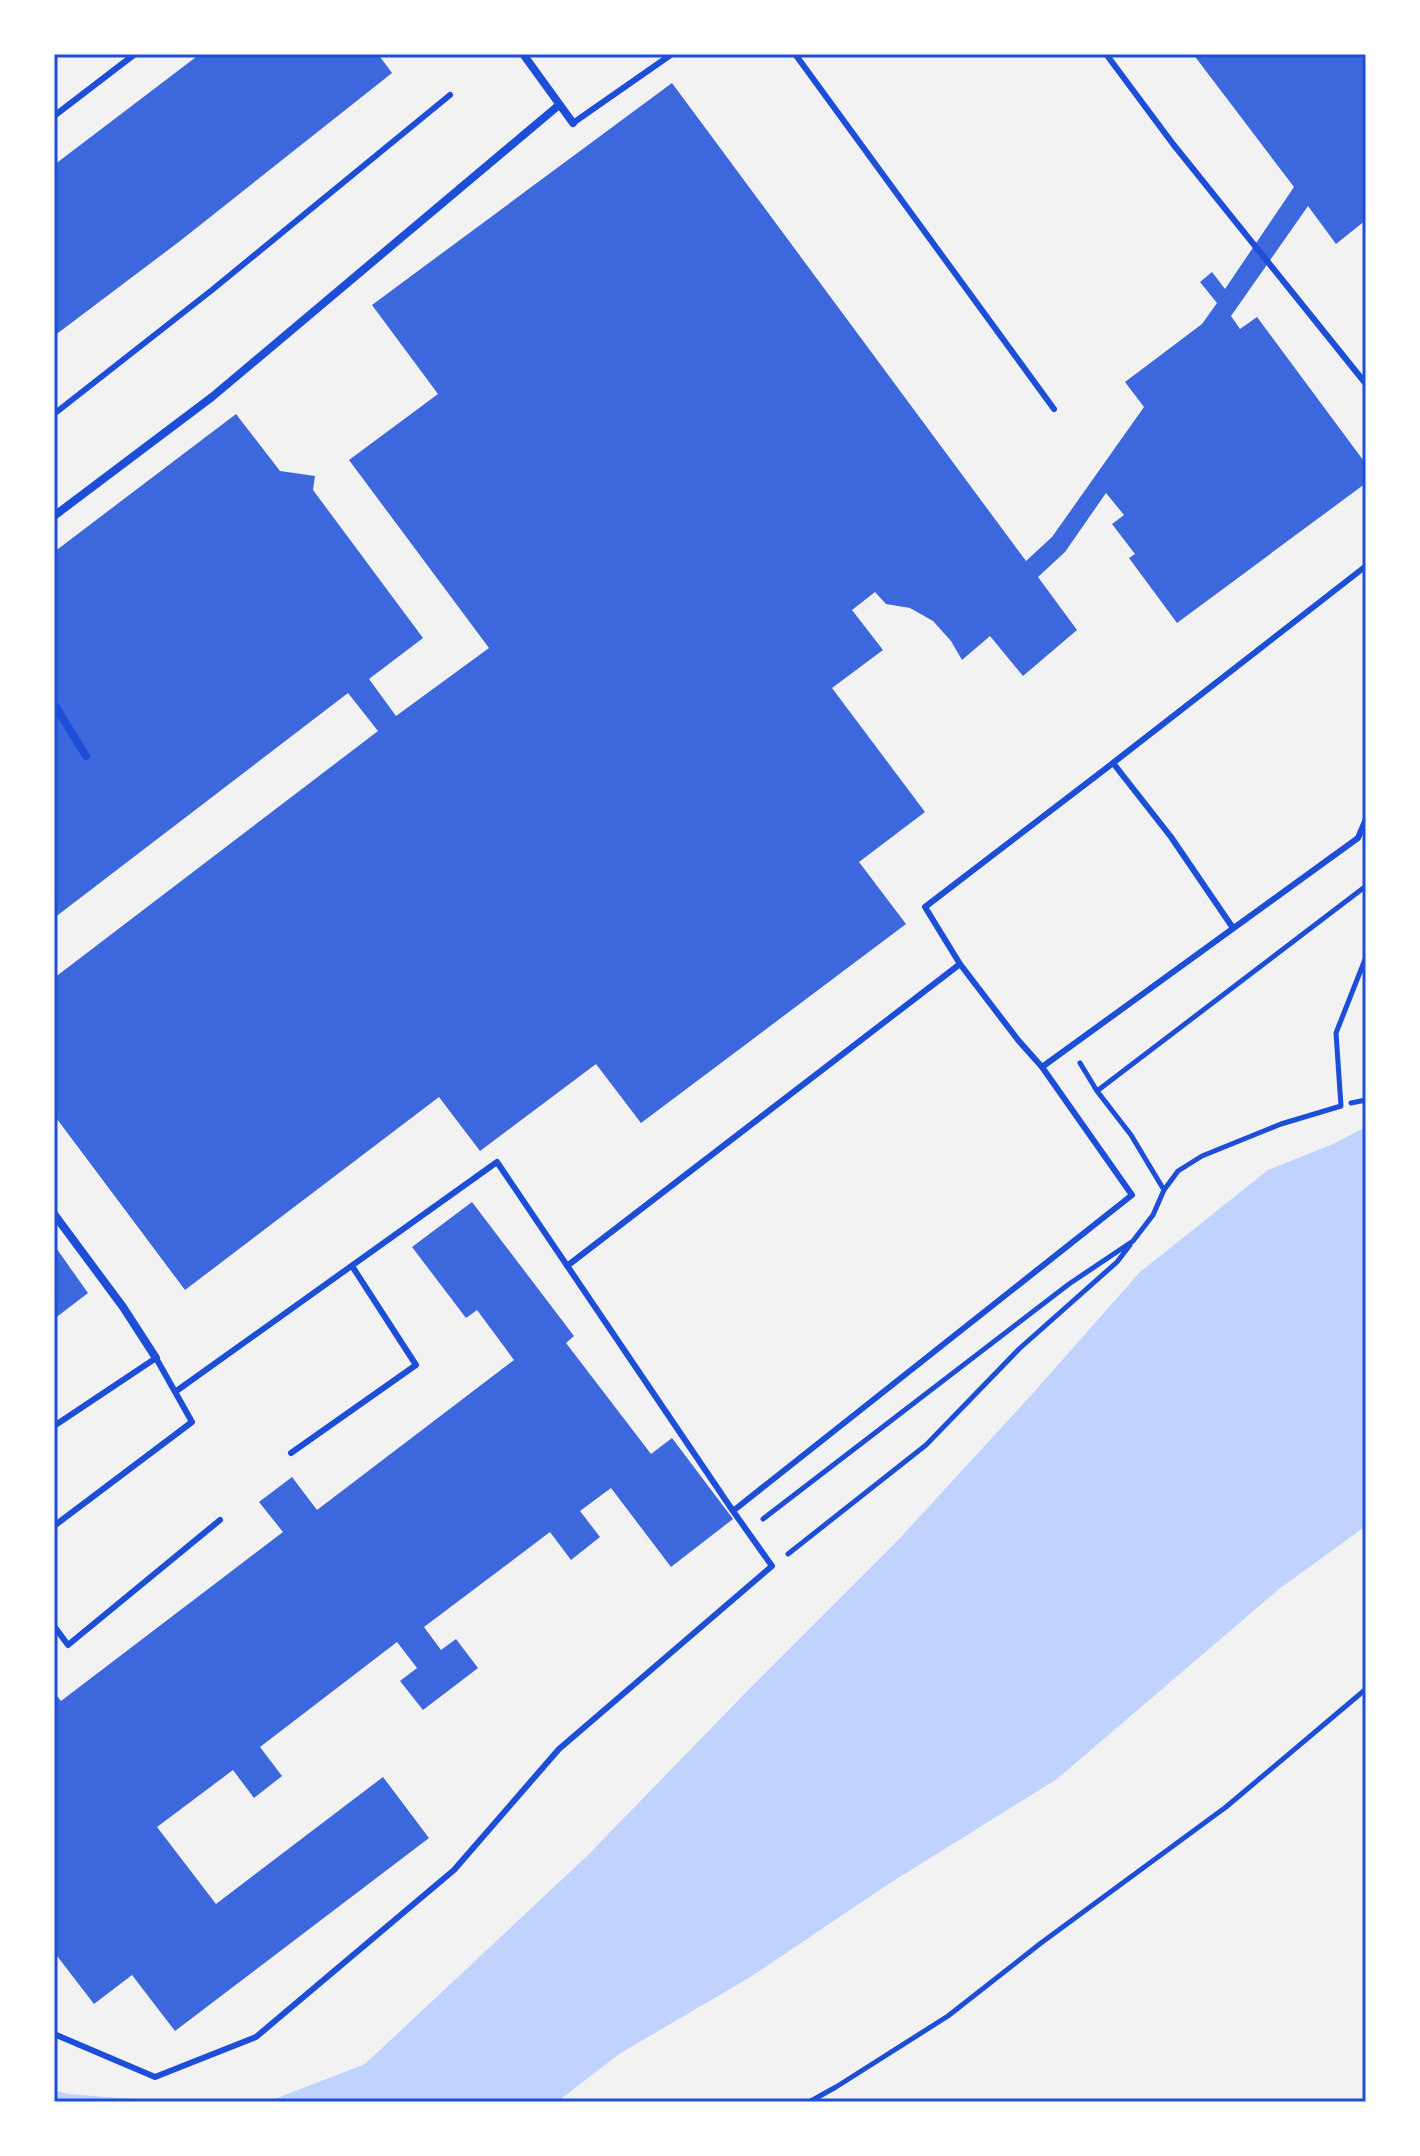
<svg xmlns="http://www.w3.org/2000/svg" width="1420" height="2156" viewBox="0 0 1420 2156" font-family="'Archivo Narrow',sans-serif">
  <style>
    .water { fill: #bfd3fe }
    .building { fill: #3d67dc }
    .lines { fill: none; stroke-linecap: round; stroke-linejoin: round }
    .path { stroke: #1d4ed8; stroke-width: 5 }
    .service { stroke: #1d4ed8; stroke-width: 6 }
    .minor { stroke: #1d4ed8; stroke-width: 8 }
    .neatline { fill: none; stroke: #1d4ed8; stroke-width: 3 }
  </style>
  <rect width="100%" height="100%" fill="#f2f2f2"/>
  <path class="water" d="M 1366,1127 L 1366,1526 L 1279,1589 L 1057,1779 L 890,1883 L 752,1976 L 619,2054 L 557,2102 L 267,2102 L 365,2064 L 587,1856 L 757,1681 L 900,1538 L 1034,1392 L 1140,1272 L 1268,1170 L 1333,1144 Z
    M 54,2090 L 68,2094 L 171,2102 L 54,2102 Z"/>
  <path class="building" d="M 200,54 L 378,54 L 392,73 L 180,241 L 54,336 L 54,165 Z
    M 1193,54 L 1366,54 L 1366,220 L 1336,244 L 1308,206 L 1231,316 L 1240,329 L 1257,317 L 1366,464 L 1366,483 L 1177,623 L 1129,558 L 1135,554 L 1112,524 L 1124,515 L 1106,493 L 1065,552 L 1038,577 L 1077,630 L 1023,676 L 990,636 L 962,660 L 951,641 L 933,621 L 910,608 L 886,604 L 875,592 L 852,610 L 883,650 L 832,688 L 925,812 L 859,862 L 906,924 L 641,1123 L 596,1064 L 480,1151 L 439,1097 L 185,1290 L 54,1115 L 54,978 L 378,731 L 348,693 L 54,918 L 54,552 L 236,414 L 280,471 L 315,476 L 313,490 L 423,638 L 369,679 L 396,716 L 489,648 L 349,460 L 438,394 L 372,305 L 672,83 L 1026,561 L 1052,537 L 1144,407 L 1125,382 L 1202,324 L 1217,303 L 1200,282 L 1212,272 L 1225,289 L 1294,187 Z
    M 472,1202 L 574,1336 L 566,1343 L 651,1454 L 672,1438 L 733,1519 L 671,1567 L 611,1488 L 580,1511 L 600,1537 L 571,1560 L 550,1532 L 424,1627 L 441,1650 L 456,1639 L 478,1668 L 423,1710 L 400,1681 L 417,1668 L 397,1642 L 260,1747 L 282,1776 L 254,1798 L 233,1770 L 157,1827 L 216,1904 L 383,1777 L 429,1838 L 175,2031 L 132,1975 L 94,2004 L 54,1952 L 54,1692 L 61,1701 L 283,1532 L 259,1502 L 292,1477 L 317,1510 L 514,1360 L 477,1310 L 466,1318 L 412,1247 Z
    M 54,1245 L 88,1293 L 54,1319 Z"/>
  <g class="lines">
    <path class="path" d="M 1080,1063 L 1097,1091 L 1131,1135 L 1164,1190 L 1178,1171 L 1202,1156 L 1281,1124 L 1341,1106 L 1336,1033 L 1366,957
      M 1097,1091 L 1366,886
      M 1351,1103 L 1366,1100
      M 763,1519 L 1069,1284 L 1133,1241 L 1153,1215 L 1164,1190
      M 788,1554 L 926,1445 L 1019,1349 L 1117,1262 L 1130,1245
      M 809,2102 L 836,2087 L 948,2016 L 1041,1943 L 1226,1807 L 1366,1689"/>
    <path class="service" d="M 795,54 L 1054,409
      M 1106,54 L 1173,144 L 1366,384
      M 54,116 L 135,54
      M 573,123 L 672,54
      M 54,414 L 212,290 L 450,95
      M 1113,763 L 1171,837 L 1233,928
      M 960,964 L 1018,1040 L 1042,1067
      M 567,1266 L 960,964 L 925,907 L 1113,763 L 1366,566
      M 54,1426 L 156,1358 L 192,1422 L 54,1526
      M 291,1453 L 416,1365 L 352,1266
      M 733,1511 L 1132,1195 L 1042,1067 L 1358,838 L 1366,819
      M 54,1626 L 68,1645 L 220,1520
      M 54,2034 L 155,2077 L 256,2037 L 454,1870 L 559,1749 L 772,1566 L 733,1511 L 497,1162 L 175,1392"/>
    <path class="minor" d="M 523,54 L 573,123
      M 54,516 L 212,397 L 559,105
      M 54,704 L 86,756
      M 54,1214 L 123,1307 L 156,1358"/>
  </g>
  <rect width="1420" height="2156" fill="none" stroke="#ffffff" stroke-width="112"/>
  <rect x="56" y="56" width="1308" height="2044" class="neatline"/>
</svg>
